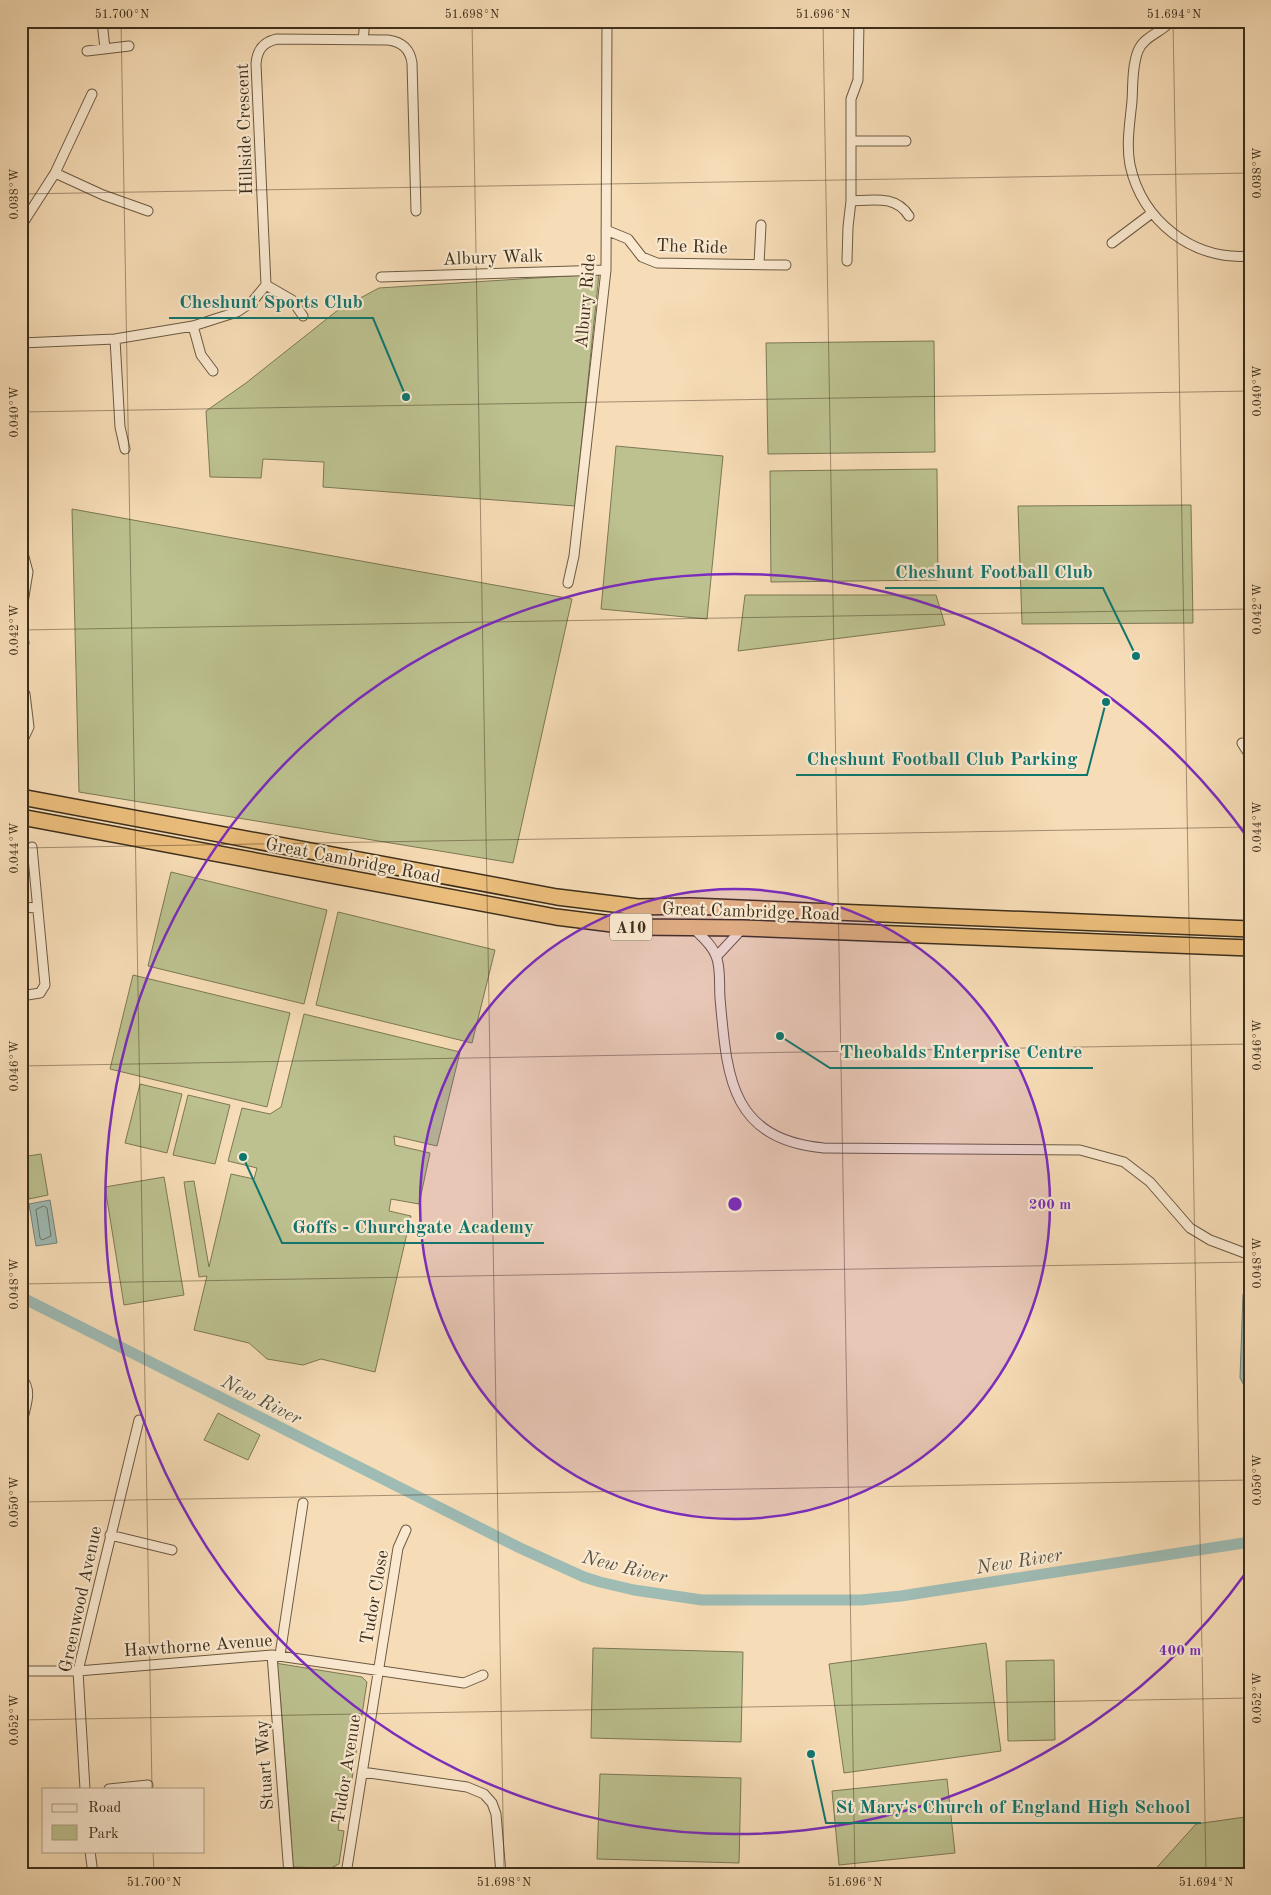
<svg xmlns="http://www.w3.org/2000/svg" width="1271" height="1895" viewBox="0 0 1271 1895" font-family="'Old Standard TT',serif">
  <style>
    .green { fill: #bcc18f; stroke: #7c7855 }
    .water { fill: #9ebbb4; stroke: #778377 }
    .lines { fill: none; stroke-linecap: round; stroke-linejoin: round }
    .shore { stroke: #6e7568; stroke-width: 1 }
    .canal { stroke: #9ebbb4; stroke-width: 11 }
    .street-casing { stroke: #6c5a42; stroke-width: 11 }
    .highway-casing { stroke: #3d2f1b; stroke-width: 18 }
    .street { stroke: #fae9d0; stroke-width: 9 }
    .highway { stroke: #ecbe7c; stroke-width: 15 }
    .ticks { fill: none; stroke: #3d2f1b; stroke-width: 1; stroke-opacity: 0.45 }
    .ring { fill: none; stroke: #7b2cbf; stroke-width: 2.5 }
    .labels { text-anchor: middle; stroke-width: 4.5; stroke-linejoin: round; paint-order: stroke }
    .shield { fill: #fae9d0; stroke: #766751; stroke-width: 1 }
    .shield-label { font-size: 16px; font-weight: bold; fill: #3d2f1b }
    .street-label { font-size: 18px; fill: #3d2f1b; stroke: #fae9d0 }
    .water-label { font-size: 19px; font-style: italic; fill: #555241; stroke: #fae9d0 }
    .centre { fill: #7b2cbf; stroke: #fae9d0; stroke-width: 2.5 }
    .ring-label { font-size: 15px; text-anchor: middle; font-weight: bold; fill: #7b2cbf; stroke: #fae9d0; stroke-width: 4.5; stroke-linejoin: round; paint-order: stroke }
    .leader { fill: none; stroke: #0f766e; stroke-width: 2 }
    .callout-dot { fill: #0f766e; stroke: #fae9d0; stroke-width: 2 }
    .callout-label { font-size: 19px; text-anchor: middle; font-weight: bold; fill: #0f766e; stroke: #fae9d0; stroke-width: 4.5; stroke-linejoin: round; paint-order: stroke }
    .neatline { fill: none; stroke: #3d2f1b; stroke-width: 2 }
    .ticks-label { font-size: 12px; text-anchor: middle; fill: #3d2f1b }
  </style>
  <rect width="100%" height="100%" fill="#f7ddb7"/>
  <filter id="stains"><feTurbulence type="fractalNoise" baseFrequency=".004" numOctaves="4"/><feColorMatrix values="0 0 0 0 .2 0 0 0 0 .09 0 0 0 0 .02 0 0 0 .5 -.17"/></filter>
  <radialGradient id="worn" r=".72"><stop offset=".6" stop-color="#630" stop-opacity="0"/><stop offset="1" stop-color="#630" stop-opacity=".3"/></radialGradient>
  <path class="green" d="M 599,274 L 575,506 L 323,487 L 324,462 L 263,459 L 261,478 L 210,477 L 206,411 L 246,383 L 338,310 L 379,288 Z
    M 934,341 L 935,452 L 768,454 L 766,343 Z
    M 616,446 L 723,456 L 707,619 L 601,609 Z
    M 937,469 L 938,580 L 771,582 L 770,471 Z
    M 1191,505 L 1193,623 L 1022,624 L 1018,506 Z
    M 72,509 L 572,599 L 513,863 L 79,792 Z
    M 745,595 L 936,595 L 945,625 L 738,651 Z
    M 171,872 L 327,910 L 304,1004 L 148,966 Z
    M 338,912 L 495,950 L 472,1043 L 316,1005 Z
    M 133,975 L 290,1013 L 267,1107 L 110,1069 Z
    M 304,1014 L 460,1052 L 437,1146 L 394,1136 L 395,1145 L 430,1153 L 419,1204 L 391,1199 L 389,1211 L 411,1216 L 375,1372 L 321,1359 L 303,1365 L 267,1359 L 249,1343 L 194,1330 L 207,1276 L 199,1277 L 184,1182 L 194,1181 L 209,1267 L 231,1174 L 254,1179 L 257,1168 L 228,1161 L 242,1108 L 270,1114 L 281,1107 Z
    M 140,1084 L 182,1094 L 167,1153 L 125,1143 Z
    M 188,1095 L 230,1105 L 215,1164 L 173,1155 Z
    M 41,1154 L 48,1195 L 29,1199 L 22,1157 Z
    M 164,1177 L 184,1295 L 124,1305 L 105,1187 Z
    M 218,1413 L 260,1435 L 248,1460 L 204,1440 Z
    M 986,1643 L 1001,1751 L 844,1773 L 829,1664 Z
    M 593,1648 L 743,1652 L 741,1742 L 591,1738 Z
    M 1054,1660 L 1055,1740 L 1008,1741 L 1006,1661 Z
    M 275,1663 L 362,1677 L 367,1682 L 352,1779 L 345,1779 L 338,1830 L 344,1831 L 339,1864 L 331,1868 L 291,1867 L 288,1836 L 291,1834 L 280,1693 L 277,1691 Z
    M 600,1774 L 741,1778 L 739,1863 L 597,1859 Z
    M 947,1779 L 955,1853 L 839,1865 L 832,1791 Z
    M 1245,1817 L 1250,1819 L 1250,1870 L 1247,1874 L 1151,1874 L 1196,1824 Z"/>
  <path class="water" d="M 50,1200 L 57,1243 L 36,1246 L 29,1204 Z
    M 1250,1287 L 1250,1396 L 1240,1378 L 1243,1294 Z"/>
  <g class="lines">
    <path class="shore" d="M 44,1206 L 47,1208 L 51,1236 L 42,1240 L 40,1238 L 36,1210 Z
      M 1250,1294 L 1248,1297 L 1245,1376 L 1250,1386"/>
    <path class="canal" d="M 21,1297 L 520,1548 L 584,1577 L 600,1582 L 634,1590 L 702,1600 L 861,1600 L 901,1596 L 1250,1542"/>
    <defs>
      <path id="street" d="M 102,21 L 105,49
        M 1171,21 C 1161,33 1144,36 1138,51 C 1132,66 1133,85 1132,101 C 1130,122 1126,144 1130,165 C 1142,221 1193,261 1250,256
        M 363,40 L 365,21
        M 87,51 L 129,46
        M 851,141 L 906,141
        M 55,173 L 103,195 L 148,211
        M 851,201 C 873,200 896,195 909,216
        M 21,226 L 55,173 L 92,94
        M 606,230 L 628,239 L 642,257 L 657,263 L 786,265
        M 1112,243 L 1152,213
        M 847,261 L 848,227 L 851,201 L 851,99 L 858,80 L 859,21
        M 759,264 L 761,225
        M 381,277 L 606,270
        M 266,285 L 256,64 C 257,50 263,42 277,39 L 388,40 C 402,42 410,49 412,63 L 416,211
        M 193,326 L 201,355 L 213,371
        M 115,339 L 120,427 L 125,449
        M 21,343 L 115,339 L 193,326 L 237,312 L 252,302 L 266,285 L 292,300 L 303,316
        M 21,546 L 28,572 L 21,615
        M 568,583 L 574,556 L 606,270 L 607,21
        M 21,626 L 24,643
        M 1242,743 L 1247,751 L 1250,751
        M 21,744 L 29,727 L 25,694
        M 21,907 L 37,908
        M 692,927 C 700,935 712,944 716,956 C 721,967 719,985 720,998 C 727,1075 729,1139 824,1148 L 1080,1150 L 1124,1162 L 1150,1182 L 1190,1228 L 1210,1240 L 1250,1255
        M 717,956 L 743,928
        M 21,996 L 40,993 L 45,985 L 32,847
        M 21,1377 C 32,1390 27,1402 23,1418 L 21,1417
        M 21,1432 L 23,1418
        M 110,1535 L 172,1550
        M 272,1655 L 289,1874
        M 280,1655 L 303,1503
        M 21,1671 L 78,1671 L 272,1655 L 464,1683 L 483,1675
        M 362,1772 L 467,1787 L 484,1794 L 492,1803 L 496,1814 L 501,1874
        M 85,1789 L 78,1671 L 139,1420
        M 109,1789 L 148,1785
        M 90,1851 L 93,1874
        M 346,1874 L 398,1548 L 406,1530"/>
      <path id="highway" d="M 21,797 L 557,897 L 638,907 L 691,906 L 1250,929
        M 21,817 L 556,917 L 636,927 L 743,928 L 1250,948"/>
    </defs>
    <use href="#street" class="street-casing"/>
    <use href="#highway" class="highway-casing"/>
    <use href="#street" class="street"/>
    <use href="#highway" class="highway"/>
  </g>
  <path class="ticks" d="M 121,21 L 152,1789M 472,21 L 504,1874M 823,21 L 855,1874M 1173,21 L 1206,1874M 21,194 L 1250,173M 21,412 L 1250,391M 21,630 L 1250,609M 21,848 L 1250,827M 21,1066 L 1250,1044M 21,1284 L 1250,1262M 21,1502 L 1250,1480M 21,1720 L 1250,1698M 153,1851 L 154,1874"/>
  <circle cx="735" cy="1204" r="315" fill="#7b2cbf" fill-opacity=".12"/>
  <g class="ring">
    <circle cx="735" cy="1204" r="315"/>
    <path d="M1248 1570A630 630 0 1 1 1248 838"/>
  </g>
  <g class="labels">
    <rect class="shield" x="610" y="913.5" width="42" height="27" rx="4"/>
    <g class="shield-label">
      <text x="631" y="933">A10</text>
    </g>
    <g class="street-label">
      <text transform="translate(244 129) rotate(-92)" y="6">Hillside Crescent</text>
      <text transform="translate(692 246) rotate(2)" y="6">The Ride</text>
      <text transform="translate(493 257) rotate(-2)" y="6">Albury Walk</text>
      <text transform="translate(585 301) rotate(-85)" y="6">Albury Ride</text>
      <text transform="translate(353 860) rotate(11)" y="6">Great Cambridge Road</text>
      <text transform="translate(751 911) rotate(2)" y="6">Great Cambridge Road</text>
      <text transform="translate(374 1597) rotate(-80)" y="6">Tudor Close</text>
      <text transform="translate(80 1599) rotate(-78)" y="6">Greenwood Avenue</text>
      <text transform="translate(198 1645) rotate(-4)" y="6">Hawthorne Avenue</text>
      <text transform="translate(264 1765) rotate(-94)" y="6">Stuart Way</text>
      <text transform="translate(346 1769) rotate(-81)" y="6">Tudor Avenue</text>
    </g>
    <g class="water-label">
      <text transform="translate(262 1399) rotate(27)" y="7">New River</text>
      <text transform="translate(1019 1560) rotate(-9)" y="7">New River</text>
      <text transform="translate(625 1566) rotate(14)" y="7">New River</text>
    </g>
  </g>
  <circle cx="735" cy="1204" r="8" class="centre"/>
  <g class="ring-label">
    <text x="1050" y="1209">200 m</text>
    <text x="1180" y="1655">400 m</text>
  </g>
  <path class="leader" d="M406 397L373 318H169M1136 656L1103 588H885M1106 702L1087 775H796M780 1036L830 1068H1093M243 1157L282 1243H544M811 1754L826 1823H1201"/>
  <g class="callout-dot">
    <circle cx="406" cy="397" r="5"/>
    <circle cx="1136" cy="656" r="5"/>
    <circle cx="1106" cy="702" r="5"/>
    <circle cx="780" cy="1036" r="5"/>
    <circle cx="243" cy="1157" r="5"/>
    <circle cx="811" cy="1754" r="5"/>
  </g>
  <g class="callout-label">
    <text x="271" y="308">Cheshunt Sports Club</text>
    <text x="994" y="578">Cheshunt Football Club</text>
    <text x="942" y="765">Cheshunt Football Club Parking</text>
    <text x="961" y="1058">Theobalds Enterprise Centre</text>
    <text x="413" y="1233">Goffs - Churchgate Academy</text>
    <text x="1013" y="1813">St Mary's Church of England High School</text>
  </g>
  <rect width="1271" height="1895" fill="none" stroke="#f7ddb7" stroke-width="55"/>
  <rect x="42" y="1788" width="162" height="65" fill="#fae9d0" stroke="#ae9f88"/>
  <rect x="52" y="1804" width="25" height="8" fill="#fae9d0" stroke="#ae9f88"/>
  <text x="88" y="1812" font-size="15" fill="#3d2f1b">Road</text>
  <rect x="52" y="1825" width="25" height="15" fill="#bcc18f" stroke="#ae9f88"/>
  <text x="88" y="1838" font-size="15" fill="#3d2f1b">Park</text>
  <rect x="28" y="28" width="1216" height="1840" class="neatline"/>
  <g class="ticks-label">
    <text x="122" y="18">51.700°N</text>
    <text x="472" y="18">51.698°N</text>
    <text x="823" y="18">51.696°N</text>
    <text x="1174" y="18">51.694°N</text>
    <text transform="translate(1257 173) rotate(-90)" y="4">0.038°W</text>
    <text transform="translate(14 194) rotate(-90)" y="4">0.038°W</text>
    <text transform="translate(1257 391) rotate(-90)" y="4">0.040°W</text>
    <text transform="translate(14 412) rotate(-90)" y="4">0.040°W</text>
    <text transform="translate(1257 609) rotate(-90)" y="4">0.042°W</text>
    <text transform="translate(14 630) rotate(-90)" y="4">0.042°W</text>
    <text transform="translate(1257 827) rotate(-90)" y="4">0.044°W</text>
    <text transform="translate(14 848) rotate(-90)" y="4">0.044°W</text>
    <text transform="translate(1257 1045) rotate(-90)" y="4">0.046°W</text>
    <text transform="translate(14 1066) rotate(-90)" y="4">0.046°W</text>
    <text transform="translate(1257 1263) rotate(-90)" y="4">0.048°W</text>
    <text transform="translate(14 1284) rotate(-90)" y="4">0.048°W</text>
    <text transform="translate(1257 1480) rotate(-90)" y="4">0.050°W</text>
    <text transform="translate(14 1502) rotate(-90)" y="4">0.050°W</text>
    <text transform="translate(1257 1698) rotate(-90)" y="4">0.052°W</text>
    <text transform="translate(14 1720) rotate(-90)" y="4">0.052°W</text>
    <text x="154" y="1886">51.700°N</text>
    <text x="504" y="1886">51.698°N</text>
    <text x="855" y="1886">51.696°N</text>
    <text x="1206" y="1886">51.694°N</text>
  </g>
  <rect width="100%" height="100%" filter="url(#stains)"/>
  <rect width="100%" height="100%" fill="url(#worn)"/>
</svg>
